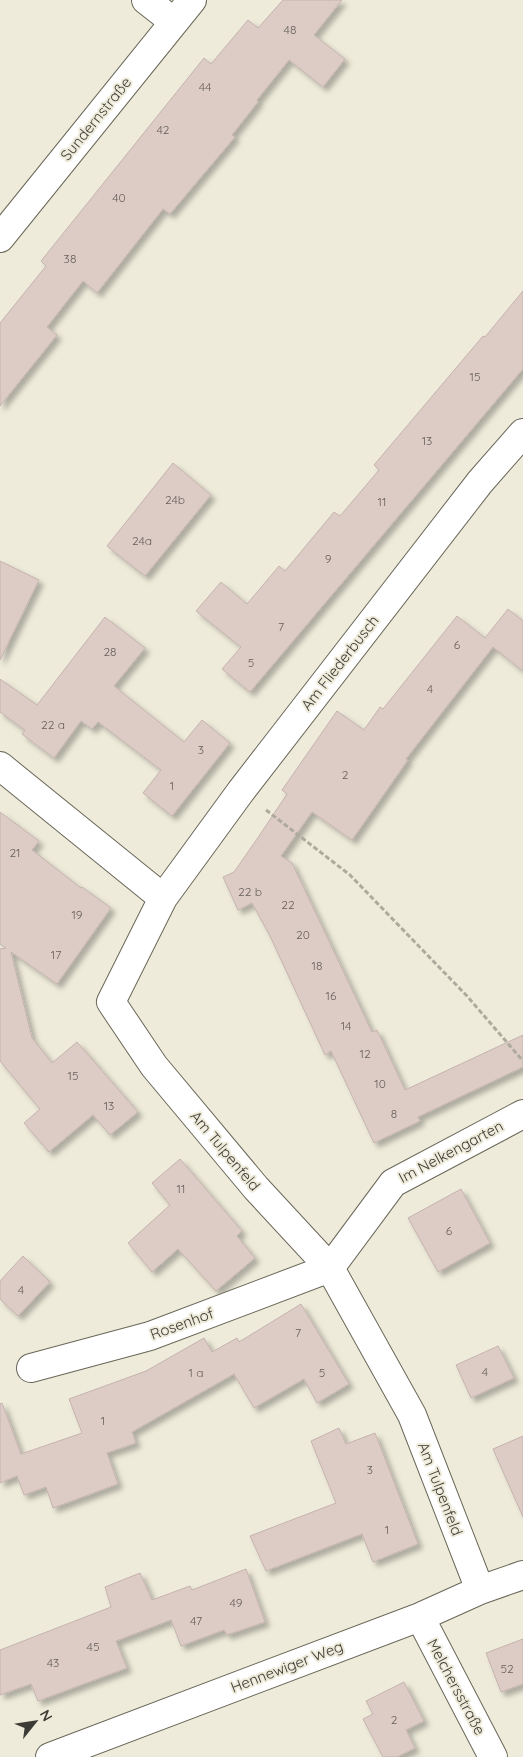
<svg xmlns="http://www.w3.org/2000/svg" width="523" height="1757" viewBox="0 0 523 1757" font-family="Quicksand,sans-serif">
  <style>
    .building { fill: #ddcbc5; stroke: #c5b3ae; filter: url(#shadow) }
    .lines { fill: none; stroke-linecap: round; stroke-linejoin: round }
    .minor-casing { stroke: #6a6759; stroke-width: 30 }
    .path { stroke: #aeab9e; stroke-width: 3; stroke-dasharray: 5 2.5; stroke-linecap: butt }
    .minor { stroke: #fff; stroke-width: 28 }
    .labels { text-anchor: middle; stroke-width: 4; stroke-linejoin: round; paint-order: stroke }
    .number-label { font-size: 12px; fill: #655f59 }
    .street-label { font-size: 15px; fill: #3d3b35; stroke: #eeebda }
  </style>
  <defs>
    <filter id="shadow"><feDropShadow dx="4.5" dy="4.5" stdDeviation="2.5" flood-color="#0004"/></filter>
  </defs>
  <rect width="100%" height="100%" fill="#eeebda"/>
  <path class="building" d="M 283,0 L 342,0 L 314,35 L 345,59 L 323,87 L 289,60 L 257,100 L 258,102 L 232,135 L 235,137 L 170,214 L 163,209 L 97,293 L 83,281 L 47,327 L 57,335 L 0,406 L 0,323 L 46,266 L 41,261 L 204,58 L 211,64 L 248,20 L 258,28 Z
    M 523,291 L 523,369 L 250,692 L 222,669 L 241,647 L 196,611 L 221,582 L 247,604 L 279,566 L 285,571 L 334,512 L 340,516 L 379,470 L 374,465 L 483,336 L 485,337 Z
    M 173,463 L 211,495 L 145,576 L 107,546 Z
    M 0,561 L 39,580 L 0,660 Z
    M 508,609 L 523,621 L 523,671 L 493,647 L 406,759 L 408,760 L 352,840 L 312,812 L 281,856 L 292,863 L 372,1032 L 377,1030 L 405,1090 L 523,1035 L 523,1067 L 418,1117 L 420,1121 L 374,1143 L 331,1051 L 325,1055 L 270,936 L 252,903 L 238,910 L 223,877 L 234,872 L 257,839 L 287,794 L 282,790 L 337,711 L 364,730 L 380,707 L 383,709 L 457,616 L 485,638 Z
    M 105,617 L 145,648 L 114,686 L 184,742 L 202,720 L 230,743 L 172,816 L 143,793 L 161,770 L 98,722 L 92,729 L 81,721 L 54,758 L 22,734 L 25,730 L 0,712 L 0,679 L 37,705 Z
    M 0,812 L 39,841 L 32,850 L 81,888 L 82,887 L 111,908 L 57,984 L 11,952 L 32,1038 L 52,1063 L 77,1042 L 138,1112 L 110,1135 L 93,1115 L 49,1152 L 24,1123 L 40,1109 L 0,1061 L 0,949 L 6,948 L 0,944 Z
    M 180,1159 L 242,1231 L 237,1236 L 255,1258 L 216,1291 L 178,1249 L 152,1272 L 128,1243 L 170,1205 L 152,1183 Z
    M 461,1189 L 490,1243 L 438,1272 L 408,1218 Z
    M 23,1256 L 50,1282 L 18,1316 L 0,1299 L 0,1281 Z
    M 301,1304 L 349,1384 L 317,1403 L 304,1379 L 254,1408 L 234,1374 L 132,1432 L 136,1443 L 107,1453 L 118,1484 L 53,1508 L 46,1487 L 24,1495 L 17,1476 L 0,1483 L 0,1404 L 2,1403 L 21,1454 L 82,1433 L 69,1399 L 146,1371 L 204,1338 L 212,1352 L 237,1338 L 239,1342 Z
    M 498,1346 L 514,1378 L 471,1398 L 456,1365 Z
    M 339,1428 L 346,1444 L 375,1433 L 418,1544 L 373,1562 L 362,1534 L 266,1571 L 250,1536 L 336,1503 L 311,1441 Z
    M 523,1436 L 523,1517 L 493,1449 Z
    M 246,1569 L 265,1622 L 227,1635 L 224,1630 L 181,1646 L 171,1620 L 116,1641 L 127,1668 L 38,1701 L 31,1684 L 0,1695 L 0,1650 L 111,1607 L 105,1587 L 140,1573 L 152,1600 L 190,1586 L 192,1590 Z
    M 523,1639 L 523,1684 L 501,1692 L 486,1653 Z
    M 404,1682 L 424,1721 L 406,1730 L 415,1748 L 397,1757 L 383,1757 L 363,1719 L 373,1714 L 366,1701 Z"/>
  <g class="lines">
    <defs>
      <path id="minor" d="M 146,0 L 174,22
        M 0,238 L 192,0
        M 0,766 L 163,898 L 111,1002 L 154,1066 L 256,1188 L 330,1268 L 412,1415 L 480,1590
        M 163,898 L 241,791 L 480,482 L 523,433
        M 31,1368 L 150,1336 L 330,1268 L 393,1183 L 523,1114
        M 420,1617 L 493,1757
        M 50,1757 L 420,1617 L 480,1590 L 523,1575"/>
    </defs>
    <use href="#minor" class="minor-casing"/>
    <path class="path" d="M 266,810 L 350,875 L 467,996 L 523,1061"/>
    <use href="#minor" class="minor"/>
  </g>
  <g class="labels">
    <g class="number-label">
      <text x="290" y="34">48</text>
      <text x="205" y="91">44</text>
      <text x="163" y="134">42</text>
      <text x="119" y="202">40</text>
      <text x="70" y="263">38</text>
      <text x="475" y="381">15</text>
      <text x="427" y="445">13</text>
      <text x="175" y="504">24b</text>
      <text x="382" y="506">11</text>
      <text x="142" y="545">24a</text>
      <text x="328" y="563">9</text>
      <text x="281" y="631">7</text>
      <text x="457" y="649">6</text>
      <text x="110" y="656">28</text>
      <text x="251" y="667">5</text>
      <text x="430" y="693">4</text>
      <text x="53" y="729">22 a</text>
      <text x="201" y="754">3</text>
      <text x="345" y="779">2</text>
      <text x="172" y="790">1</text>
      <text x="15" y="857">21</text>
      <text x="250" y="896">22 b</text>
      <text x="288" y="909">22</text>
      <text x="77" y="919">19</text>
      <text x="303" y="939">20</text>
      <text x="56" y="959">17</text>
      <text x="317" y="970">18</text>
      <text x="331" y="1000">16</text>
      <text x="346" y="1030">14</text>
      <text x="365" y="1058">12</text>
      <text x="73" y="1080">15</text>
      <text x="380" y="1088">10</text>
      <text x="109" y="1110">13</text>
      <text x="394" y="1118">8</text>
      <text x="181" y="1193">11</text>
      <text x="449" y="1235">6</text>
      <text x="21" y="1294">4</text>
      <text x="298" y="1337">7</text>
      <text x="485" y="1376">4</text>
      <text x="196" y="1377">1 a</text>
      <text x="322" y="1377">5</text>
      <text x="103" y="1425">1</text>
      <text x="370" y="1474">3</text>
      <text x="387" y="1534">1</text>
      <text x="236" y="1607">49</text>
      <text x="196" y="1625">47</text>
      <text x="93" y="1651">45</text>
      <text x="53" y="1667">43</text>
      <text x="507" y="1673">52</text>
      <text x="394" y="1724">2</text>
    </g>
    <g class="street-label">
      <text transform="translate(96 119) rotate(-51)" y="5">Sundernstraße</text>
      <text transform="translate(340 663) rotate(-52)" y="5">Am Fliederbusch</text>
      <text transform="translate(225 1151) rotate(50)" y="5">Am Tulpenfeld</text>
      <text transform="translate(451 1152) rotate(-28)" y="5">Im Nelkengarten</text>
      <text transform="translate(182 1324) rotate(-20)" y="5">Rosenhof</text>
      <text transform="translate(440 1489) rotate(69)" y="5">Am Tulpenfeld</text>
      <text transform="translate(287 1667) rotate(-21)" y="5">Hennewiger Weg</text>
      <text transform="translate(456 1687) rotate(62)" y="5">Melchersstraße</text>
    </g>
  </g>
  <g transform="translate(35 1722) rotate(60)" stroke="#eeebda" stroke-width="4" paint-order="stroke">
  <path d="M0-4L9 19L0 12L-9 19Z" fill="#3d3b35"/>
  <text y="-8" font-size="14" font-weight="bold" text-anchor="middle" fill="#3d3b35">N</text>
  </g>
</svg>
